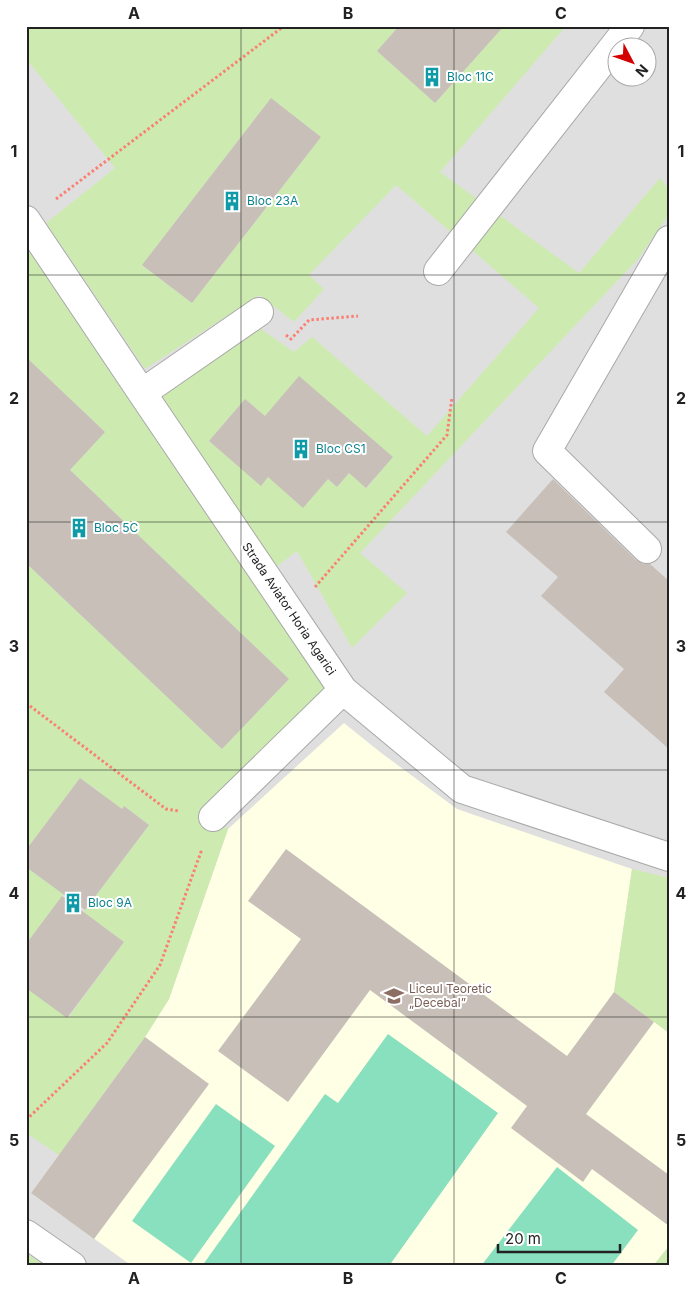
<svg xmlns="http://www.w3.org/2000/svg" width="695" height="1292" viewBox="0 0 695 1292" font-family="Inter,sans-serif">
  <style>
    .residential { fill: #e0dfdf; fill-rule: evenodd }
    .education { fill: #ffffe5 }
    .grass { fill: #cdebb0; fill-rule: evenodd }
    .pitch { fill: #88e0be }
    .building { fill: #c7bfb8 }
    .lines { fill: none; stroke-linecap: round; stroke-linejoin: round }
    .minor-casing { stroke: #a9a9a9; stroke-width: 30 }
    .path { stroke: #fa8072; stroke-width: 3; stroke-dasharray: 2.5 2.5; stroke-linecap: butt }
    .minor { stroke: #fff; stroke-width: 28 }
    .grid { fill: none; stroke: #222; stroke-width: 1; stroke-opacity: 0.55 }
    .labels { text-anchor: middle; stroke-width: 4; stroke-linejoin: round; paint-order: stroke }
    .culture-label { font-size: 12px; fill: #0d838f; stroke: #fff; text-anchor: start }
    .street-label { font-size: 12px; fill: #222; stroke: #fff }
    .education-label { font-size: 12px; fill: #785e54; stroke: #fff; text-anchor: start }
    .neatline { fill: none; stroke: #222; stroke-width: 2 }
    .grid-label { font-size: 16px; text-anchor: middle; font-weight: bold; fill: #222 }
  </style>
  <rect width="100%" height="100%" fill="#f2efe9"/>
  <path class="residential" d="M 26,26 L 669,26 L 669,1266 L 26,1266 ZM 618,48 L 648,48 L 648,78 L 618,78 Z"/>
  <path class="education" d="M 344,723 L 380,752 L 457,809 L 632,869 L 614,992 L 669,1033 L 669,1246 L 653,1266 L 132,1266 L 31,1193 L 145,1037 L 169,999 L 228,829 Z"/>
  <path class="grass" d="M 26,26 L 399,26 L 377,51 L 435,103 L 504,26 L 566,26 L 440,172 L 579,273 L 660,178 L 669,190 L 669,214 L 638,259 L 360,553 L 407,593 L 352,648 L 297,551 L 276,567 L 153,395 L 258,327 L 294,352 L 312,337 L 427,436 L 539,308 L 396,185 L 309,275 L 324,289 L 294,322 L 259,295 L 145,369 L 46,223 L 115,168 L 26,59 ZM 271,98 L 321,137 L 192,303 L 142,265 ZM 245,399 L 265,416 L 392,457 L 367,488 L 349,473 L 337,487 L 328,479 L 303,507 L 268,477 L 260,485 L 209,441 Z
    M 26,242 L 328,691 L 203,806 L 228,829 L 169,999 L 145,1037 L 59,1155 L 26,1133 L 26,981 L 56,997 L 50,1005 L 68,1018 L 124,942 L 104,927 L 75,924 L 149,825 L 124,806 L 110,824 L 89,807 L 100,792 L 80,778 L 26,850 L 26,563 L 222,749 L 289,679 L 70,470 L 105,432 L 26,357 Z
    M 26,867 L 42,879 L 51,867 L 72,883 L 26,944 Z
    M 632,869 L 669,878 L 669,1033 L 614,992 Z
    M 669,1246 L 669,1266 L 653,1266 Z
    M 26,1253 L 45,1266 L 26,1266 Z"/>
  <path class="pitch" d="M 388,1034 L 498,1113 L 389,1266 L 202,1266 L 325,1094 L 338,1103 Z
    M 216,1104 L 275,1146 L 191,1263 L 132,1221 Z
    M 557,1167 L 638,1230 L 611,1266 L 481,1266 Z"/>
  <path class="building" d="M 399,26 L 504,26 L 435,103 L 377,51 Z
    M 271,98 L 321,137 L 192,303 L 142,265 Z
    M 26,357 L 105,432 L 70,470 L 289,679 L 222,749 L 26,563 Z
    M 299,376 L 393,457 L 366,488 L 349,473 L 337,487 L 328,479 L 303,508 L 268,477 L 261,486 L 209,441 L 245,399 L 265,416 Z
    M 553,479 L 636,560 L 643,564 L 650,564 L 669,581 L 669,749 L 604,692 L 624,669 L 541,596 L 558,577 L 506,532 Z
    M 80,778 L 122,809 L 124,806 L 149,825 L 85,910 L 26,867 L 26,850 Z
    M 286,849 L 567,1056 L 614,992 L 654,1022 L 586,1114 L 669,1175 L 669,1226 L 592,1169 L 583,1182 L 511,1128 L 527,1106 L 370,990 L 288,1102 L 218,1051 L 301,939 L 248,901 Z
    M 62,896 L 124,942 L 67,1018 L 26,988 L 26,944 Z
    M 145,1037 L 209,1084 L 94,1239 L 31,1193 Z"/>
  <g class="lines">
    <defs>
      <path id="minor" d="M 26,220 L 142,393 L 343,690 L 462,789 L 669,857
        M 438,271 L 630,26
        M 142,393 L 259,312
        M 647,549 L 547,451 L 669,240
        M 213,817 L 343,690
        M 26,1234 L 72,1266"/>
    </defs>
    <use href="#minor" class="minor-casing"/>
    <path class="path" d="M 56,199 L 284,26
      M 286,335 L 291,339 L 309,320 L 358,316
      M 315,587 L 447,435 L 452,397
      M 26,703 L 166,809 L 179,811
      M 26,1120 L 107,1043 L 160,965 L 202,849"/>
    <use href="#minor" class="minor"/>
  </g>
  <path class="grid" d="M 241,26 L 241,1266M 454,26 L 454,1266M 26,275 L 669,275M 26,522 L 669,522M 26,770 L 669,770M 26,1017 L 669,1017"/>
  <defs>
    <symbol id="building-bare" viewBox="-9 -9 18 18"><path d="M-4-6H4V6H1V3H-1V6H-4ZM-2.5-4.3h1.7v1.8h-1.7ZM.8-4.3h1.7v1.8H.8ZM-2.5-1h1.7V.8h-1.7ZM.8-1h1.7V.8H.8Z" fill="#0f9aa8" stroke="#fff" stroke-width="2.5" paint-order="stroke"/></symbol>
    <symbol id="school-bare" viewBox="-9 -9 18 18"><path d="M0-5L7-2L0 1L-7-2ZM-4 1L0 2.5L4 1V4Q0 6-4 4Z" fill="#8d6e63" stroke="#fff" stroke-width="2.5" paint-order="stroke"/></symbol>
  </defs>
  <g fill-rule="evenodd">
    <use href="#building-bare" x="418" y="63" width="28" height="28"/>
    <use href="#building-bare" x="218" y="187" width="28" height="28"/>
    <use href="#building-bare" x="287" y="435" width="28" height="28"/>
    <use href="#building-bare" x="65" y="514" width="28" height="28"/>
    <use href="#building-bare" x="59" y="889" width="28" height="28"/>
    <use href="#school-bare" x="380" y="982" width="28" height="28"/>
  </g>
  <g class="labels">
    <g class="culture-label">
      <text x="447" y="81">Bloc 11C</text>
      <text x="247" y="205">Bloc 23A</text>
      <text x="316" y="453">Bloc CS1</text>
      <text x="94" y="532">Bloc 5C</text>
      <text x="88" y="907">Bloc 9A</text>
    </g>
    <g class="street-label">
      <text transform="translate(289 609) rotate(56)" y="4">Strada Aviator Horia Agarici</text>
    </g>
    <g class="education-label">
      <text x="409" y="993">Liceul Teoretic<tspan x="409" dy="14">„Decebal”</tspan></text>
    </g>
  </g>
  <rect width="695" height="1292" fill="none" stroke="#ffffff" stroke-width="55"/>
  <g transform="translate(632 62) rotate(131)"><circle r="24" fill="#ffffff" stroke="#a7a7a7"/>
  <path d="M0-4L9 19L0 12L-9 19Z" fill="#d40000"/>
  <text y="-8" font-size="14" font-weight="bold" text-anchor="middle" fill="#222222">N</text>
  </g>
  <path d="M498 1244v8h122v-8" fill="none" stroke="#222222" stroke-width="2.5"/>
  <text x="505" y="1244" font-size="15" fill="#222222" stroke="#ffffff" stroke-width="4" paint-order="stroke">20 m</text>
  <rect x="28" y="28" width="640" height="1236" class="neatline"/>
  <g class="grid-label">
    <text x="134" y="19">A</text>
    <text x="348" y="19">B</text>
    <text x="561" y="19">C</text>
    <text x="14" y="157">1</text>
    <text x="681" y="157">1</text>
    <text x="14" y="404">2</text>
    <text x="681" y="404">2</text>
    <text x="14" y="652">3</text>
    <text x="681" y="652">3</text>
    <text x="14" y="899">4</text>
    <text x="681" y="899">4</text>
    <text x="14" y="1146">5</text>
    <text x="681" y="1146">5</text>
    <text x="134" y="1284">A</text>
    <text x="348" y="1284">B</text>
    <text x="561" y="1284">C</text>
  </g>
</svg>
